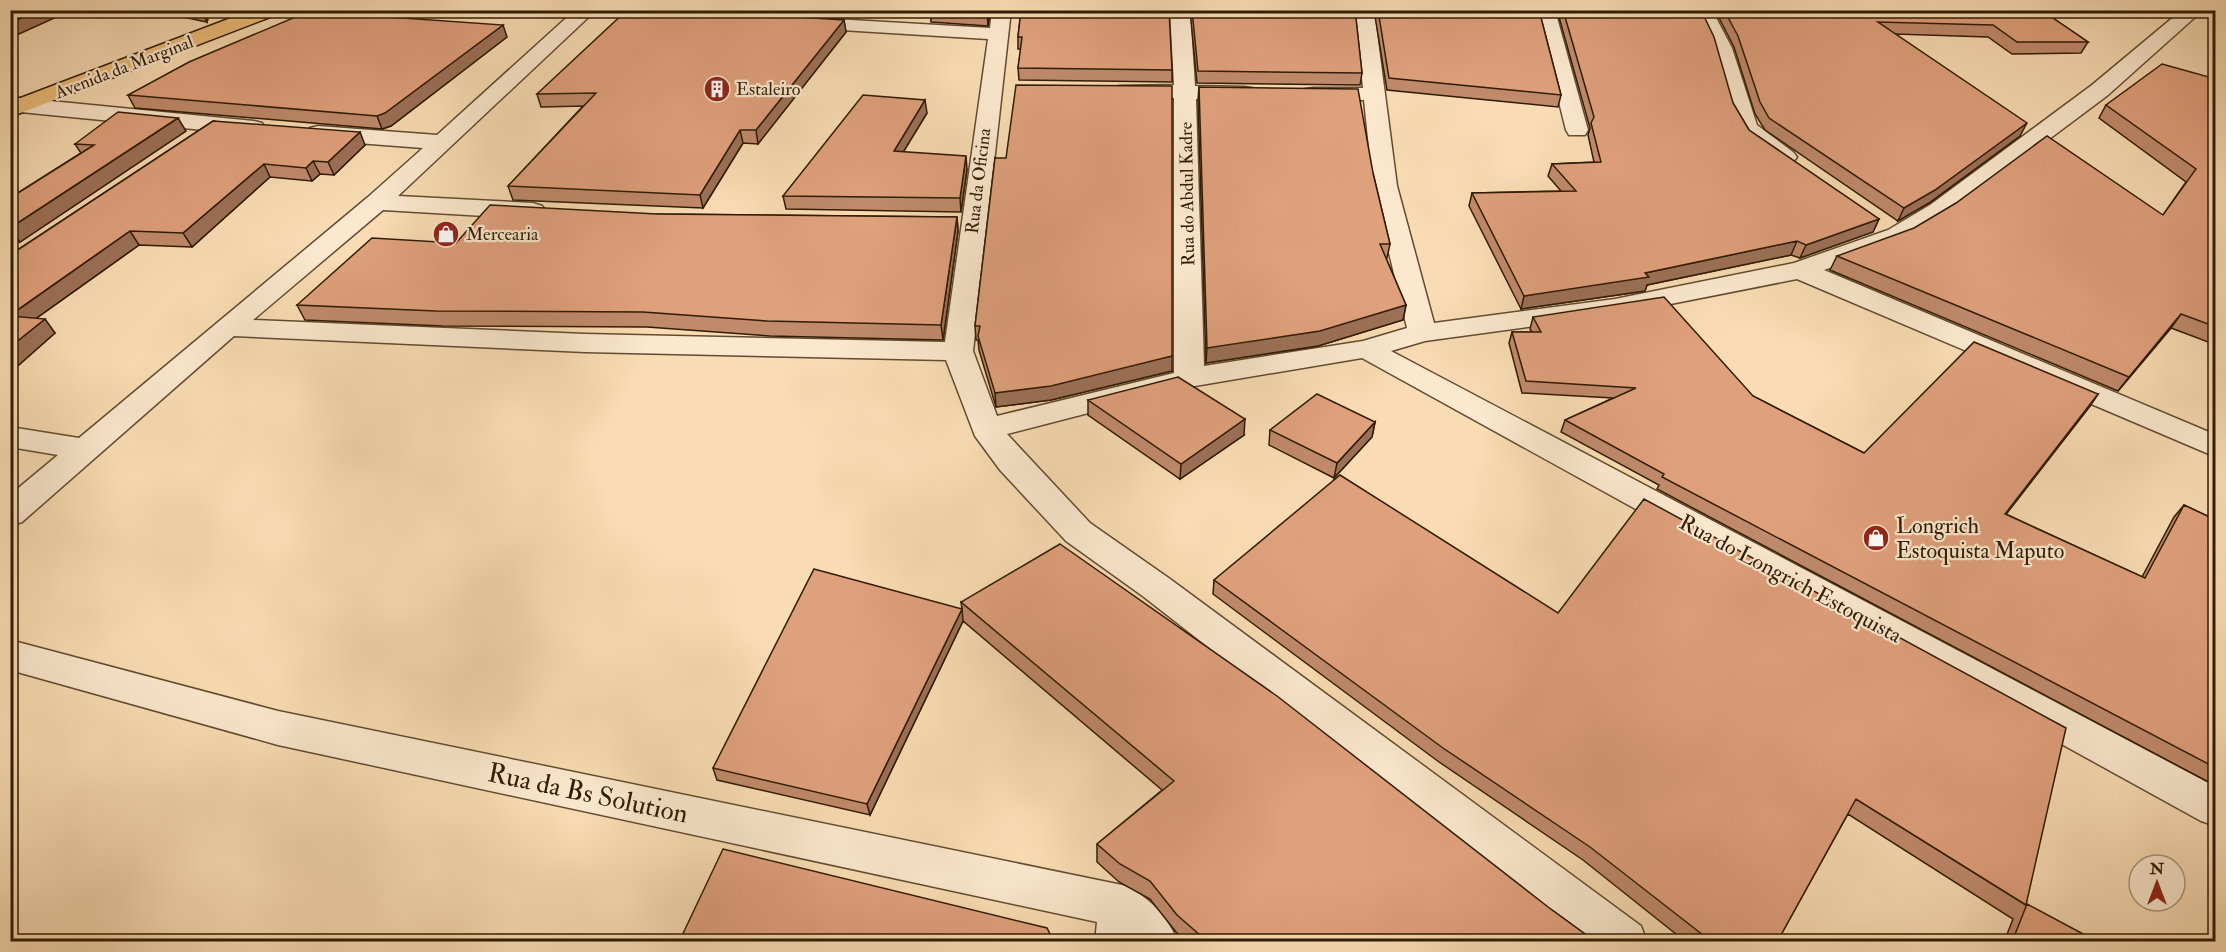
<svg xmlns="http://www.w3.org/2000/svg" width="2226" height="952" viewBox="0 0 2226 952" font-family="'IM FELL Double Pica',serif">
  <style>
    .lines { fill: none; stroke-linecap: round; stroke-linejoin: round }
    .minor-casing { stroke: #624b30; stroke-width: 3 }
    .major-casing { stroke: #301b04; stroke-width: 3 }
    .minor { fill: #fbe8ce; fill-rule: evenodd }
    .major { fill: #ecbe7a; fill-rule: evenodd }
    .wall { fill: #c08a6b; stroke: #301b04; stroke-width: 1.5 }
    .shaded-wall { fill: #9c7057; stroke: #301b04; stroke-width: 1.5 }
    .building { fill: #dfa07c; stroke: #301b04; stroke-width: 1.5 }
    .labels { text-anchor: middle; stroke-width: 4.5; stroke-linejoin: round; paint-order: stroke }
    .far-street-label { font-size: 18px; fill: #301b04; stroke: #fbe8ce }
    .far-poi-label { font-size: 18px; fill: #301b04; stroke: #fbe8ce; text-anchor: start }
    .poi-label { font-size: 22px; fill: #301b04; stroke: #fbe8ce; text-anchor: start }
    .street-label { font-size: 22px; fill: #301b04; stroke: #fbe8ce }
    .near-street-label { font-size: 27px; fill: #301b04; stroke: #fbe8ce }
  </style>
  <rect width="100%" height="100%" fill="#f9dcb3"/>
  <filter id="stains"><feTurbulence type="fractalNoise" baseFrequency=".00333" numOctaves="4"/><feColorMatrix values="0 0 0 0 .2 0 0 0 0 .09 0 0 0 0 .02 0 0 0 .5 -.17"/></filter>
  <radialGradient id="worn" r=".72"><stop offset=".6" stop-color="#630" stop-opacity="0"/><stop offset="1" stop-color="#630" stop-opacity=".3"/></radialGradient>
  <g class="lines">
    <defs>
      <path id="minor" d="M 575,10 L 596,10 L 398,196 L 533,203 L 542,206 L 546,211 L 542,216 L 533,219 L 383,210 L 253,320 L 585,334 L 945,342 L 988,39 L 792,27 L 789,23 L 799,17 L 990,28 L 992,10 L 1011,10 L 973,351 L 997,416 L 1174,373 L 1174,98 L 1127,97 L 1119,96 L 1116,91 L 1119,86 L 1174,85 L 1170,10 L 1190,10 L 1195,86 L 1244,87 L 1252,88 L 1255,93 L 1252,98 L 1244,99 L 1196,99 L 1204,366 L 1363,341 L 1407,328 L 1373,186 L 1364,100 L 1313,100 L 1305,99 L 1302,94 L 1305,89 L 1313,88 L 1363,88 L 1355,10 L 1374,10 L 1397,186 L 1434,323 L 1615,299 L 1794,263 L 1888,230 L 1930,205 L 2092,85 L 2182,10 L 2203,10 L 2108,95 L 1948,215 L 1906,240 L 1824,270 L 2216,435 L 2216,457 L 1797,279 L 1615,315 L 1425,341 L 1391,351 L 2216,787 L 2216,826 L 2201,821 L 1362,358 L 1189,387 L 1007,434 L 1090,523 L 1170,579 L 1641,926 L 1647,942 L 1586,942 L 1144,597 L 1066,541 L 1000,470 L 975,436 L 946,360 L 585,352 L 234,336 L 22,522 L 10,526 L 10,495 L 58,455 L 10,447 L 10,427 L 79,438 L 368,197 L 423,148 L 318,140 L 310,138 L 307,133 L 310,128 L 318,126 L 437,135 Z
        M 1536,10 L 1555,10 L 1588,130 L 1585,135 L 1569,135 L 1566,130 Z
        M 1693,10 L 1712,10 L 1732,48 L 1757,125 L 1793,152 L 1797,157 L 1793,162 L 1777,162 L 1746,141 L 1735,126 L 1712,48 Z
        M 10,97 L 254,121 L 262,123 L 265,128 L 262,133 L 254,135 L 10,111 Z
        M 10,640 L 278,711 L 1122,885 C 1147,894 1168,917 1178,942 L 1095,942 L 1097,922 L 278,745 L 10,670 Z"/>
      <path id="major" d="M 252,10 L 280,10 L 278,14 L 10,117 L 10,102 Z"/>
    </defs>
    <use href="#minor" class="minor-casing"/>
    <use href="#major" class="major-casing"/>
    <use href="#minor" class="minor"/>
    <use href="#major" class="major"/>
  </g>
  <path class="wall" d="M 150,10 L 210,10 L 207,22 Z
    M 764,10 L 863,10 L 858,17 Z
    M 930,10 L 990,10 L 988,26 L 931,22 Z
    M 1021,10 L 1172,70 L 1172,82 L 1019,80 L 1018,68 L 1021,49 L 1018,49 L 1018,37 Z
    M 1190,10 L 1355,10 L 1362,73 L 1360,85 L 1197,83 Z
    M 1374,10 L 1539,10 L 1561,95 L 1558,107 L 1387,90 Z
    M 1557,10 L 1701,10 L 1733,103 L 1749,130 L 1879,219 L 1873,232 L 1800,258 L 1791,255 L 1647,285 L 1645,291 L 1521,309 L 1469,206 L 1472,193 L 1561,191 L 1548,176 L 1552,164 L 1594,162 L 1588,135 L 1590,128 Z
    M 1715,10 L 2041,10 L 2088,42 L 2081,53 L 2012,54 L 1988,37 L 1895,34 L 2020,136 L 1929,203 L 1898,221 L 1765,130 L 1755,114 L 1734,47 Z
    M 844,20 L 846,32 L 758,144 L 743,143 L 703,208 L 513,200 L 508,186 L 583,106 L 541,107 L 537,94 Z
    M 507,37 L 391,126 L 382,129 L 135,108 L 128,95 Z
    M 2216,79 L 2216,345 L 2171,328 L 2118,391 L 1830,270 L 1837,256 L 2163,215 L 2186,182 L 2099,118 L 2106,105 Z
    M 1199,87 L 1373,173 L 1390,244 L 1387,258 L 1386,258 L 1406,305 L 1403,320 L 1318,346 L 1206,363 L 1198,100 Z
    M 927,113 L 903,152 L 967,169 L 961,212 L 786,209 L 783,196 Z
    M 213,121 L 365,145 L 334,175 L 320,174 L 312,181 L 270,177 L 192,247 L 139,245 L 37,318 L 55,333 L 12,371 L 10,371 L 10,255 Z
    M 186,131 L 20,242 L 10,241 L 10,198 L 81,153 L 75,144 Z
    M 995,158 L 1172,371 L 1051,400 L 996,407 L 979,350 L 978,340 L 976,340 L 975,326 Z
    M 657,214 L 957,217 L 958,231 L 943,340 L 770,336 L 647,327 L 443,326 L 305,320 L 297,305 L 456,243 Z
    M 1533,317 L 1753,396 L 1864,453 L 2098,394 L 2090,406 L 2006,514 L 2142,577 L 2174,517 L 2184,505 L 2216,520 L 2216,786 L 1657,489 L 1659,485 L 1561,432 L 1565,420 L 1613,398 L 1522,393 L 1509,343 L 1512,332 L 1532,332 L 1530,329 Z
    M 1088,400 L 1244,435 L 1180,479 L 1088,415 Z
    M 1375,422 L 1372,437 L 1334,478 L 1269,445 L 1270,430 Z
    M 1214,580 L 1558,613 L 2026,905 L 2098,942 L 2004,942 L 2013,919 L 1848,814 L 1777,942 L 1686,942 L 1583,860 L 1439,762 L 1213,594 Z
    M 961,602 L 1552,910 L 1596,942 L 1186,942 L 1176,932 L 1150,899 L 1119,882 L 1097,862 L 1097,844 L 1162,790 L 963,621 L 870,815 L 717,780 L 713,768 L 962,609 Z"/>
  <path class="shaded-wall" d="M 39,10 L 72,10 L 10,38 L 10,23 Z
    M 201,10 L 210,10 L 207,22 Z
    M 857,10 L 863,10 L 858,17 Z
    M 987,10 L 990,10 L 988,26 L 987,11 Z
    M 844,20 L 846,32 L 758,144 L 756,130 Z
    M 503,25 L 507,37 L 391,126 L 382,129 L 377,116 Z
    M 925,100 L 927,113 L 896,164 L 894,151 Z
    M 178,118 L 186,131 L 20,242 L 10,228 Z
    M 2027,123 L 2020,136 L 1929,203 L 1898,221 L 1904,208 Z
    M 740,130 L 743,143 L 703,208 L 700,195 Z
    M 360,132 L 365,145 L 334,175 L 328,162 Z
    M 966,156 L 967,169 L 961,212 L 960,198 Z
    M 313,161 L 320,174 L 312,181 L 306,168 Z
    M 264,164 L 270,177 L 192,247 L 183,233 Z
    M 957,217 L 958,231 L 943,340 L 941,325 Z
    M 1879,219 L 1873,232 L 1800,258 L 1806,245 Z
    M 130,231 L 139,245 L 21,329 L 11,315 Z
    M 1797,241 L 1791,255 L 1647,285 L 1645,291 L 1521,309 L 1524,296 L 1645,273 Z
    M 1406,305 L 1403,320 L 1318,346 L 1206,363 L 1207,348 Z
    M 2181,314 L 2171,328 L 2118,391 L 2129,377 Z
    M 45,319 L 55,333 L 12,371 L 10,369 L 10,347 Z
    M 1172,356 L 1172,371 L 1051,400 L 996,407 L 995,393 Z
    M 2098,394 L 2090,406 L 1997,526 L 2005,514 Z
    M 1245,419 L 1244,435 L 1180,479 L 1181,464 Z
    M 1375,422 L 1372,437 L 1334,478 L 1337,463 Z
    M 962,609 L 963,621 L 870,815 L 867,804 Z"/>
  <path class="building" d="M 10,10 L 39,10 L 10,23 Z
    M 312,10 L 329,10 L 360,15 L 503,25 L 385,113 L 377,116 L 128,95 L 189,62 Z
    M 627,10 L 689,10 L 844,20 L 756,130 L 740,130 L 700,195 L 508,186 L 596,93 L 537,94 Z
    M 1021,10 L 1169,10 L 1172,70 L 1018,68 L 1022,37 L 1018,37 Z
    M 1192,10 L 1355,10 L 1362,73 L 1198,71 Z
    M 1378,10 L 1539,10 L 1561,95 L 1389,78 Z
    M 1563,10 L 1701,10 L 1714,37 L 1733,103 L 1749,130 L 1879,219 L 1806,245 L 1797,241 L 1645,273 L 1649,277 L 1524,296 L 1472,193 L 1576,191 L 1552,164 L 1601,162 L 1591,123 L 1594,117 Z
    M 1724,10 L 2041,10 L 2088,42 L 2017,42 L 1993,25 L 1878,22 L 2027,123 L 1935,190 L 1904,208 L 1769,118 L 1760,102 L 1738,36 Z
    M 2162,64 L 2216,79 L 2216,327 L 2181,314 L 2129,377 L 1837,256 L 1914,228 L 1956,203 L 2047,136 L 2163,215 L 2196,169 L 2106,105 Z
    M 1016,85 L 1172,86 L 1172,356 L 1051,386 L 995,393 L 978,336 L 980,326 L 975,326 L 995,158 L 1006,158 Z
    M 1199,87 L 1358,89 L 1373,173 L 1390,244 L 1380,244 L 1406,305 L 1320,331 L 1207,348 Z
    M 863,95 L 925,100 L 894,151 L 966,156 L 960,198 L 783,196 Z
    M 118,112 L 178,118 L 10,228 L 10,198 L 94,145 L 75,144 Z
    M 213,121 L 360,132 L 328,162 L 313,161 L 306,168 L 264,164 L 183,233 L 130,231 L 10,315 L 10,255 Z
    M 490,205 L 657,214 L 957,217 L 941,325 L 767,321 L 643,312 L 436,311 L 297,305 L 372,238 L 456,243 Z
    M 1664,297 L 1753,396 L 1864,453 L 1974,342 L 2098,394 L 2005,514 L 2145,578 L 2184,505 L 2216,520 L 2216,768 L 1662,477 L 1664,474 L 1565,420 L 1636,388 L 1526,381 L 1512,332 L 1541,332 L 1533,317 Z
    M 10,316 L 45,319 L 10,347 Z
    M 1178,377 L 1245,419 L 1181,464 L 1088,400 Z
    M 1317,394 L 1375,422 L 1337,463 L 1270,430 Z
    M 1340,475 L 1558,613 L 1644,499 L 2066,728 L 2026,905 L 1856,799 L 1777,942 L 1712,942 L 1590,847 L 1443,748 L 1214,580 Z
    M 1060,544 L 1277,696 L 1552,910 L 1596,942 L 1208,942 L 1177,915 L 1150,881 L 1120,864 L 1097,844 L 1174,781 L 961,602 Z
    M 814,569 L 962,609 L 867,804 L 713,768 Z
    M 723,849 L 1047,928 L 1054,942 L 679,942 Z
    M 2027,904 L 2098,942 L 2012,942 Z"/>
  <defs>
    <symbol id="building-disc" viewBox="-11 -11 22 22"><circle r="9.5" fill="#8f2418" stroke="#fbe8ce"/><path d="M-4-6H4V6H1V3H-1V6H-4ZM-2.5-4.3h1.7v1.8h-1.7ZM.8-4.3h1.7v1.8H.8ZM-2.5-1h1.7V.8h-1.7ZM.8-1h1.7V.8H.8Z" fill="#fff"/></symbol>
    <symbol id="shop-disc" viewBox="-11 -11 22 22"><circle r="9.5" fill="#8f2418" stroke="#fbe8ce"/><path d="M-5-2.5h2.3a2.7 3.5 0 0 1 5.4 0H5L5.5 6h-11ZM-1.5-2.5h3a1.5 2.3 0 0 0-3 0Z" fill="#fff"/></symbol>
  </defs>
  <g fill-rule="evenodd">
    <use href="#building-disc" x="702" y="74" width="30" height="30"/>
    <use href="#shop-disc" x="431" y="219" width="30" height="30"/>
    <use href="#shop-disc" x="1861" y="523" width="30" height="30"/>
  </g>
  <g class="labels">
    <g class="far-street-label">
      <text transform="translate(124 67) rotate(-21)" y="6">Avenida da Marginal</text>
      <text transform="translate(978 181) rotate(-83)" y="6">Rua da Oficina</text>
      <text transform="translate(1187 194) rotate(-91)" y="6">Rua do Abdul Kadre</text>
    </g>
    <g class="far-poi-label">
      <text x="736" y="95">Estaleiro</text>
      <text x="466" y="240">Mercearia</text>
    </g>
    <g class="poi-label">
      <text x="1896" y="533">Longrich<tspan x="1896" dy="25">Estoquista Maputo</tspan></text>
    </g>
    <g class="street-label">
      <text transform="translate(1791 578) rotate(28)" y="8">Rua do Longrich Estoquista</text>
    </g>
    <g class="near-street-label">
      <text transform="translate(588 793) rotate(12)" y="9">Rua da Bs Solution</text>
    </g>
  </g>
  <rect width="2226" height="952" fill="none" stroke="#f9dcb3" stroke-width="36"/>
  <rect x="12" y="12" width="2202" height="928" fill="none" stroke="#301b04" stroke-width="3"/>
  <rect x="18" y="18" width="2190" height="916" fill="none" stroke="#301b04" stroke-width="1.5"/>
  <g transform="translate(2157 883)"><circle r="28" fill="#fbe8ce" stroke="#aa967d" stroke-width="1.5"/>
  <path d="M0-4.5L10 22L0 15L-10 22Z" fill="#8f2418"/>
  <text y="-9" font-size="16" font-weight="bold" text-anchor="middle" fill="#301b04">N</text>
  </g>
  <rect width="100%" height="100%" filter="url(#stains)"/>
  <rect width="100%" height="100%" fill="url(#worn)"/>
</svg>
